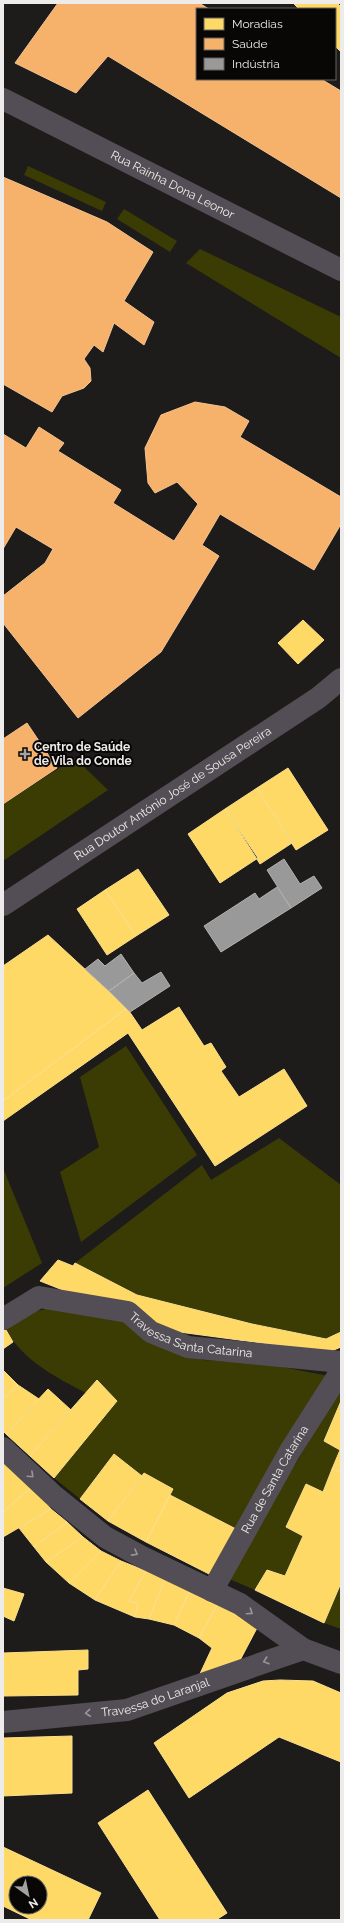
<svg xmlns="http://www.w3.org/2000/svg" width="344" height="1923" viewBox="0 0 344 1923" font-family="Raleway,sans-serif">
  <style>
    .green { fill: #3b3b04 }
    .homes { fill: #ffd966; stroke: #fadf8e; fill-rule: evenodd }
    .health { fill: #f6b26b; stroke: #f4c391 }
    .industry { fill: #999; stroke: #b2b2b1 }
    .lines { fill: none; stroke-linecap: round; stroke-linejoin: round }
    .street { stroke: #534e55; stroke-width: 22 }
    .oneway { stroke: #999598 }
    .poi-dot { fill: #a5a3a1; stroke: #080706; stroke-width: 1.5 }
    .labels { text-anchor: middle; stroke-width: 4; stroke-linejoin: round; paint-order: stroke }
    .street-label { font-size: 12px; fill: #eeecea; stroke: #080706 }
    .poi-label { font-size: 12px; font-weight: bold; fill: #eeecea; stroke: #080706; text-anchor: start }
  </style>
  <rect width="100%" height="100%" fill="#1e1c1a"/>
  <path class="green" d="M 28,166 L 106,202 L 102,211 L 24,175 Z
    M 124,209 L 177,241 L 170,252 L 117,219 Z
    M 200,249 L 341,317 L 341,358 L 186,263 Z
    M 75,758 L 108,790 L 3,861 L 3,804 Z
    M 126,1046 L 197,1155 L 81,1242 L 60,1172 L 99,1147 L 80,1077 Z
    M 279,1138 L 341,1185 L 341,1332 L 326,1339 L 252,1324 L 137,1295 L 75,1263 L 202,1165 L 211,1180 Z
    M 3,1168 L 42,1263 L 3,1288 Z
    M 51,1308 L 122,1321 L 160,1347 L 203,1360 L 267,1364 L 329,1376 L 238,1530 L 170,1495 L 173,1489 L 142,1476 L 114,1454 L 80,1499 L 54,1478 L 117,1401 L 97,1380 L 86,1393 C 55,1377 23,1360 6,1330 L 32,1312 Z
    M 341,1388 L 341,1401 L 324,1441 L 340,1450 L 323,1492 L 306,1484 L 286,1527 L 303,1536 L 285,1576 L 267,1570 L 255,1590 L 227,1578 Z
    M 341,1583 L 341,1629 L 324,1623 Z"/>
  <path class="homes" d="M 293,3 L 337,3 L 341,7 L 341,52 L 335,46 L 335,9 L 299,9 Z
    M 303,620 L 324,640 L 298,664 L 278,643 Z
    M 288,768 L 328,830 L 296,850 L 257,788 Z
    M 257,788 L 292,843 L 260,864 L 225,809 Z
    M 225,809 L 258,858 L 220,883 L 188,834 Z
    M 138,869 L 169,915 L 136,936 L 105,890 Z
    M 105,890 L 136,936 L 107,955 L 77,909 Z
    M 48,935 L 127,1008 L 3,1101 L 3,966 Z
    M 179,1007 L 204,1046 L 211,1043 L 226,1067 L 221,1071 L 239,1097 L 284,1069 L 307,1106 L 215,1166 L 128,1033 L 3,1121 L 3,1101 L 127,1008 L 142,1030 Z
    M 58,1260 L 73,1266 L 75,1263 L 137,1295 L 252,1324 L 326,1339 L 341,1332 L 341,1347 L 329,1352 L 164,1330 L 40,1281 Z
    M 6,1330 L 13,1342 L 3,1349 L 3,1331 Z
    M 3,1370 L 18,1385 L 3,1398 Z
    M 97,1380 L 117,1401 L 54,1478 L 30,1456 Z
    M 18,1385 L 39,1399 L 6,1434 L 3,1431 L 3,1398 Z
    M 48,1389 L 71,1410 L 30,1456 L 6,1434 Z
    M 341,1401 L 341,1473 L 332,1469 L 340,1450 L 324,1441 Z
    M 114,1454 L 142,1476 L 108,1521 L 80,1499 Z
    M 3,1460 L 32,1487 L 3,1512 Z
    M 332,1469 L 341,1473 L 341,1583 L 324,1623 L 255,1590 L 267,1570 L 285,1576 L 303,1536 L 286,1527 L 306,1484 L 323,1492 Z
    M 144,1473 L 173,1489 L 146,1542 L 108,1521 Z
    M 32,1487 L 51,1509 L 3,1537 L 3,1512 Z
    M 170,1495 L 238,1530 L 213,1576 L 146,1542 Z
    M 51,1509 L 67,1522 L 34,1547 L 19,1528 Z
    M 67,1522 L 83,1537 L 46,1562 L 34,1547 Z
    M 83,1537 L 101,1551 L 69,1583 L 46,1562 Z
    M 101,1551 L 121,1561 L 95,1600 L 69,1583 Z
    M 121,1561 L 146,1571 L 129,1601 L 138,1603 L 135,1617 L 95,1600 Z
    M 146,1571 L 165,1579 L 149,1619 L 135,1617 L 138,1603 L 129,1601 Z
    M 165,1579 L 190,1590 L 174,1625 L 149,1619 Z
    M 3,1588 L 24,1594 L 14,1621 L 3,1616 Z
    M 190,1590 L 218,1603 L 199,1638 L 174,1625 Z
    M 218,1603 L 257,1628 L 237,1666 L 198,1678 L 212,1648 L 199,1638 Z
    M 88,1650 L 88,1669 L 78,1670 L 78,1695 L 4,1696 L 3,1653 Z
    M 280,1680 L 313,1681 L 341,1693 L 341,1762 L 279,1737 L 189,1798 L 154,1743 L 227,1693 L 263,1681 Z
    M 72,1736 L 72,1793 L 3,1796 L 3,1738 Z
    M 148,1790 L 227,1913 L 216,1920 L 160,1920 L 98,1823 Z
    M 3,1847 L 101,1893 L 88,1920 L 32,1920 L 3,1906 ZM 16,1883 L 40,1883 L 40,1907 L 16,1907 Z"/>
  <path class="health" d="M 58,3 L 199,3 L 209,9 L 197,9 L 197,79 L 321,79 L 341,91 L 341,198 L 108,56 L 76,93 L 15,63 Z
    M 3,177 L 107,222 L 153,252 L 124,301 L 154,322 L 144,345 L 114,323 L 103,352 L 94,345 L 84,359 L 90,368 L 91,381 L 84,388 L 62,396 L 52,412 L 3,384 Z
    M 195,402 L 225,407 L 249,421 L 240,437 L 341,497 L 341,524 L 314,570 L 220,514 L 202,545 L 219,556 L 161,652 L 78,718 L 3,623 L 3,596 L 45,563 L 53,549 L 16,527 L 3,549 L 3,434 L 26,448 L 39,427 L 64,443 L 58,451 L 121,490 L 113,503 L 174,541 L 198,504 L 177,482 L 155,493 L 148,483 L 145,448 L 161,415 Z
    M 27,723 L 57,768 L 3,804 L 3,739 Z"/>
  <path class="industry" d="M 284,859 L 300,884 L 314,876 L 322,888 L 291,908 L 267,870 Z
    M 277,887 L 291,908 L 221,952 L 204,926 L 255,893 L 259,899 Z
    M 121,954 L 134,973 L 109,991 L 85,969 L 98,959 L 105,966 Z
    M 161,972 L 170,986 L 130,1012 L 109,991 L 134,973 L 142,983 Z"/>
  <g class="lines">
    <g class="street">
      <path id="s1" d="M 3,99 L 341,270"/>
      <path id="s2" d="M 3,905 L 318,698 L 341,679"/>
      <path id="s3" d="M 3,1319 L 39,1297 L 128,1312 L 151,1332 L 188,1347 L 341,1362"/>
      <path d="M 3,1448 L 53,1495 L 105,1537 L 142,1557 L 240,1604 L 303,1649 L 341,1663"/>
      <path id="s4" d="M 212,1591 L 290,1451 L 341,1371"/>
      <path id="s5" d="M 3,1722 L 127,1710 L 303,1649"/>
    </g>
  </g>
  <defs><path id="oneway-chevron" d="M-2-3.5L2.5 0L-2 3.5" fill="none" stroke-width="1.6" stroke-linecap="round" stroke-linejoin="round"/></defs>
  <g class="oneway">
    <use href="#oneway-chevron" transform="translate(31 1475) rotate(43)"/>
    <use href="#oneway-chevron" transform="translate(135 1553) rotate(29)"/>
    <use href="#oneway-chevron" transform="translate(250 1612) rotate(34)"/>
    <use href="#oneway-chevron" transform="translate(266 1661) rotate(161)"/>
    <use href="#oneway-chevron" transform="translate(88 1713) rotate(174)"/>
  </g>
  <path class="poi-dot" d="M23 748h4v4h4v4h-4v4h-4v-4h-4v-4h4z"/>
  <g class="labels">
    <g class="street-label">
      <text dy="4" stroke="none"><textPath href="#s1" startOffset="190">Rua Rainha Dona Leonor</textPath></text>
      <text dy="4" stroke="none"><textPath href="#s2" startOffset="203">Rua Doutor António José de Sousa Pereira</textPath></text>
      <text dy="4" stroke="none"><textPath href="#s3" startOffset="202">Travessa Santa Catarina</textPath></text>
      <text dy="4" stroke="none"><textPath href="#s4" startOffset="128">Rua de Santa Catarina</textPath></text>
      <text dy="4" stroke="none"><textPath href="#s5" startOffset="155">Travessa do Laranjal</textPath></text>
    </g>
    <g class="poi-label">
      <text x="34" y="751">Centro de Saúde<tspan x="34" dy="14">de Vila do Conde</tspan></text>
    </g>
  </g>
  <rect width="344" height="1923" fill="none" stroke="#eeecea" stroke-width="8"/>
  <rect x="196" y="8" width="140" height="72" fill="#080706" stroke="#646361"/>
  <rect x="204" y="18" width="20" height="12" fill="#ffd966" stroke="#646361"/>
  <text x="232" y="28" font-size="12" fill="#eeecea">Moradias</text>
  <rect x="204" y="38" width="20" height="12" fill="#f6b26b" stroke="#646361"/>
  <text x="232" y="48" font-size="12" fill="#eeecea">Saúde</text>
  <rect x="204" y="58" width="20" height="12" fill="#999999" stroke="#646361"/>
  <text x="232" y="68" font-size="12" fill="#eeecea">Indústria</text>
  <g transform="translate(28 1895) rotate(147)"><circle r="19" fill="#080706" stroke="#646361"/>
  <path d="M0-3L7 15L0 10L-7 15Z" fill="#a5a3a1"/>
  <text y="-6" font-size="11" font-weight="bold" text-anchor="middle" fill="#eeecea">N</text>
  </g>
</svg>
